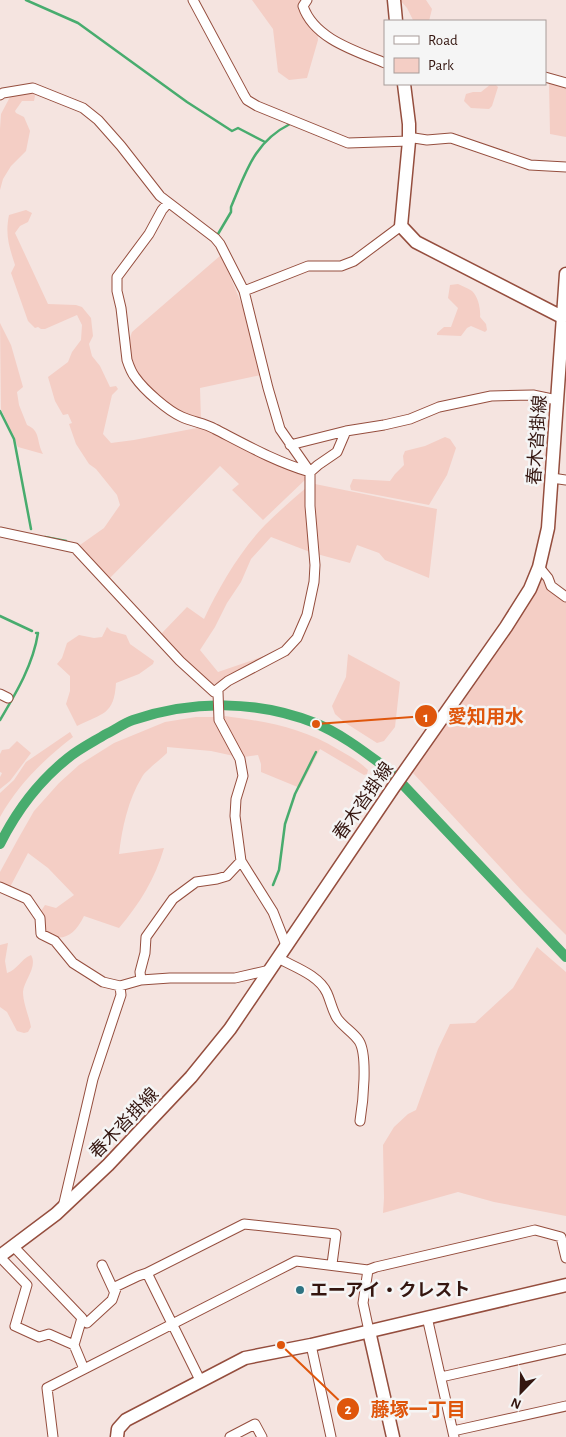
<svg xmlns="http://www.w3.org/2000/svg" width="566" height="1437" viewBox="0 0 566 1437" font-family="'Alegreya Sans','Noto Sans JP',sans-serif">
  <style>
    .green { fill: #f4cec5 }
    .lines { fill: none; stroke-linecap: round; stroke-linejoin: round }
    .stream { stroke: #48ac6e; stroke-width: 2.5 }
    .canal { stroke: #48ac6e; stroke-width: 10 }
    .street-casing { stroke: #954e3e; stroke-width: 11 }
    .secondary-casing { stroke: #954e3e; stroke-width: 15 }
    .street { stroke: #fff; stroke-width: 9 }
    .secondary { stroke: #fff; stroke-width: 12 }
    .poi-dot { fill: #2e7382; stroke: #f5f5f5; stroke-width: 2 }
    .labels { text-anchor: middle; stroke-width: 5; stroke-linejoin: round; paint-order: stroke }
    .street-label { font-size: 18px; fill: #341610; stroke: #f5f5f5 }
    .poi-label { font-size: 18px; font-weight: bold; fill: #341610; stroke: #f5f5f5; text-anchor: start }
    .leader { fill: none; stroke: #df560c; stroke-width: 2 }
    .callout-dot { fill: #df560c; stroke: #f5f5f5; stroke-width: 2 }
    .mark-label { font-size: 15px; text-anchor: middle; font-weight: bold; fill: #fff }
    .callout-label { font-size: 19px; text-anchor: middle; font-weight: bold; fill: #df560c; stroke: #f5f5f5; stroke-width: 5; stroke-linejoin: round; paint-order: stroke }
  </style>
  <rect width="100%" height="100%" fill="#f5e4e0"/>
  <path class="green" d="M 252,0 L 304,0 L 317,30 L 318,40 L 307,78 L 289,80 L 278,72 L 273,29 Z
    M 400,0 L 426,0 L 432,9 L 429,21 L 413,20 L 407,8 Z
    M 549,82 L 566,86 L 566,137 L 550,134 Z
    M 491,84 L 495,84 L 498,87 L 492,106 L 489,109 L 471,108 L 464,101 L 466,94 L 473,92 L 481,92 Z
    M 29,93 L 34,94 L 35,96 L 34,101 L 22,101 L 15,111 L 16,113 L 24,117 L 30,131 L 26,151 L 11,166 L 3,179 L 0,190 L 0,129 L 1,114 L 10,97 Z
    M 26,210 L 32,213 L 28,222 L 20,226 L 15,233 L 48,304 L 76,305 L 82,307 L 91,318 L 93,336 L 89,344 L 92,356 L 100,366 L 110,387 L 116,386 L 118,389 L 112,395 L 103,434 L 111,443 L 134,440 L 202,427 L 305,474 L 307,478 L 263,520 L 232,490 L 239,484 L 220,466 L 108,580 L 80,550 L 80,545 L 104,528 L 120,505 L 117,495 L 96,469 L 89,464 L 76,444 L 69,424 L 72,423 L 68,414 L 63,415 L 55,401 L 48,377 L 68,362 L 72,352 L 81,340 L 82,325 L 77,315 L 45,329 L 41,329 L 38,327 L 35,328 L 28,321 L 11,273 L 15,265 C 9,246 5,235 9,215 Z
    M 221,255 L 248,319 L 261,375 L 200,388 L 201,420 L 173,409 L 138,377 L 131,364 L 128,343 L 132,332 Z
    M 458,284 C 462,286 468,288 472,291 C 478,296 481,310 480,317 L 486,324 L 487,330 L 485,332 L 471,326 L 467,328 L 461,336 L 437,335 L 437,333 L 444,327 L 451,327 L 458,308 L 448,298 L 450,285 Z
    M 0,323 L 11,345 L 23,387 L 17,392 L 19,405 L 27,425 C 41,431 36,441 43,454 L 18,447 L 1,409 Z
    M 445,437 L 450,439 L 456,448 L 447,475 L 429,505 L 351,490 L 350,486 L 353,479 L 390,481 L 395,474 L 404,465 L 403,456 L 405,451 L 425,446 Z
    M 315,484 L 437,509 L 429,578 L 385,560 L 379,553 L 357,545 L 350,563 L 317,554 Z
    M 307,487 L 310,552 L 271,537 L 251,559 L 241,582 L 227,603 L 215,627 L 200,650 L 218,672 L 276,652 L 211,686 L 162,637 L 162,633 L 187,607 L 204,619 C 219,587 240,551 265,525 C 278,512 293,499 307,487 Z
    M 540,578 L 566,603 L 566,935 L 524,893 L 413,773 L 415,766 L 515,626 L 532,598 Z
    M 107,627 L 111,631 L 126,635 L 130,644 L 154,661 L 153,664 L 139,674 L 116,683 C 114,715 103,713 77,726 L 66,704 L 70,691 L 70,676 L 57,664 L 62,658 L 67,643 L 79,635 L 94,638 L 102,637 Z
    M 348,654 L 400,682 L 395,727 L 384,741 L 377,743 L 344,722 L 335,714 L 332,706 L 346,677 Z
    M 225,716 C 268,722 301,727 339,750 C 349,756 359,761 368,770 L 367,774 L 364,775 L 320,749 L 300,788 L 261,772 L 261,764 L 258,755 L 244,757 L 223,718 Z
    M 196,717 L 216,717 L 234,756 L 211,751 L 167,747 L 167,753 C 161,759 145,771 142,777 C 128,800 122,828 119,854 L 164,848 C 155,879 140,903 119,928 L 84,916 C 74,936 63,943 43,933 L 41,911 L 45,905 L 56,908 L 74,895 L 48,868 L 28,853 L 9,889 L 0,885 L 0,872 L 18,839 L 34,811 L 59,783 L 79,765 L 114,743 L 165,722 Z
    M 70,732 L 73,737 C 43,760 18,785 0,817 L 0,793 L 14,780 L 26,762 Z
    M 17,741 L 31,753 L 10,781 L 0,789 L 0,777 L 2,773 L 0,772 L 0,754 L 2,750 L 9,749 Z
    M 8,943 L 5,961 L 7,973 C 17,970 21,959 31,955 C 38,967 24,980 23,992 C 23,1003 29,1016 31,1027 L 28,1032 L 24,1033 L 17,1031 L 7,1012 L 0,1007 L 0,945 Z
    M 537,947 L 566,972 L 566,1216 L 494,1202 L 458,1192 L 383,1213 L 384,1198 L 383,1145 L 394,1127 L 408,1114 L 416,1110 L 438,1049 L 450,1024 L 475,1023 L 513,988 Z"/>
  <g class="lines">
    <path class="stream" d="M 26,0 L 78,23 L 187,102 L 232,131 L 238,128 L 265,142
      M 218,234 L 231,212 L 231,207 C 246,172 254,142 290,124
      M 0,411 L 14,439 L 31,529
      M 45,537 L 66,541
      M 0,616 L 32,631
      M 0,720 C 16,693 33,665 38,633 L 36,633
      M 273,885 L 279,870 L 285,824 L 295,794 L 316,752"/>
    <path class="canal" d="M 0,844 C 16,812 39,781 68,758 C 79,749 93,742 106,734 C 115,730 124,723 133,720 C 193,700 257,700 315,723 C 342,734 366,753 389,770 L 566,957"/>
    <defs>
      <path id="street" d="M 193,0 L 244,95 L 247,100 L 257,106 L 348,143 L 409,141 L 414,138 L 427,140 L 451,138 L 530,165 L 566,167
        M 307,0 L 303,6 C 314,39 356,51 385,63
        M 545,77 L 566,83
        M 0,95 L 3,93 L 33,88 L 83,108 L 98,120 L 121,146 L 160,196 L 215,238 L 220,244 L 244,291 L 268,388 L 280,429 L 310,472 L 310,506 L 315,565 L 314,582 L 307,615 L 297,638 L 285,651 L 228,681 L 214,692 L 180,661 L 75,548 L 0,532
        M 168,203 L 162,210 L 149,234 L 117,277 L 117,291 L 121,308 L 127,360 C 129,366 131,372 135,377 C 144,390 168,411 182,417 C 193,422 204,423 215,429 C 246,445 276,462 310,472
        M 244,291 L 308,266 L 341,266 L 354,261 L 401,226
        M 290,445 L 346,431 L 384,425 L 410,419 L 439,407 L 491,396 L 533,395 L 557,400
        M 310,472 L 318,465 L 337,452 L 346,431
        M 552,478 L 566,480
        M 539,567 L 548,578 L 551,586 L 566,597
        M 218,692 L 219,720 L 240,759 L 243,776 L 236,799 L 235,816 L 241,861 L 273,912 L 286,945
        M 0,694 L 8,698
        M 0,887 L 27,899 L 40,918 L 41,934 L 55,941 L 73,963 L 103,982 L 120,986 L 141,980 L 170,978 L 235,978 L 270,970
        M 278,958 C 294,967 319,975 327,993 C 331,1002 332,1010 337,1018 C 343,1027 353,1032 359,1041 C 368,1055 363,1103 360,1121
        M 141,980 L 140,972 L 145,953 L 146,937 L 173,899 L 196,882 L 217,879 L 227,876 L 241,861
        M 63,1207 L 93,1079 L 121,995 L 120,986
        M 0,1257 L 27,1285 L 15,1326 L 39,1337 L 49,1334 L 74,1345 L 82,1318 L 14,1247
        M 102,1265 L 114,1291
        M 427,1317 L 454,1437
        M 87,1323 L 112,1300 L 117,1286 L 138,1276 L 147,1273
        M 369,1331 L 363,1303 L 368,1270 L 376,1267 L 535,1230 L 561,1237 L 566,1258
        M 74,1345 L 84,1369
        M 311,1345 L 331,1437
        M 441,1377 L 566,1349
        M 201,1382 L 147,1273 L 244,1224 L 336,1234 L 332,1264
        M 453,1431 L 566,1406
        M 53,1437 L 47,1388 L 296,1261 L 368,1270
        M 230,1437 L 255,1424 L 262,1437"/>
      <path id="secondary" d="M 394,0 L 396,21
        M 404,84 L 409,124 L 409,141 L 401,226 L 416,242 L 562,317
        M 0,1256 L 56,1214 L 108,1165 L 191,1077 L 230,1029 L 393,788 L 506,627 L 530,589 L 539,567 L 548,528 L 566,274
        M 369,1331 L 393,1437
        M 117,1437 L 118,1429 L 126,1420 L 245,1358 L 311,1345 L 566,1285"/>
    </defs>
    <use href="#street" class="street-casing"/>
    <use href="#secondary" class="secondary-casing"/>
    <use href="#street" class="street"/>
    <use href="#secondary" class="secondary"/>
  </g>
  <circle class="poi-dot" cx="300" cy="1290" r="5"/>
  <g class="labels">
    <g class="street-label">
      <text transform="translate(537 440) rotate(-86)" y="6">春木沓掛線</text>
      <text transform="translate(363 801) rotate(-55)" y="6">春木沓掛線</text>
      <text transform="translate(124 1123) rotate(-46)" y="6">春木沓掛線</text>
    </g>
    <g class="poi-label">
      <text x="310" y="1296">エーアイ・クレスト</text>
    </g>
  </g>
  <path class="leader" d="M316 724L426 716M281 1345L348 1409"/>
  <g class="callout-dot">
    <circle cx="316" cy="724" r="5"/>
    <circle cx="281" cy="1345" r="5"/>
    <circle cx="426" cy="716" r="12"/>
    <circle cx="348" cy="1409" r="12"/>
  </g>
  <g class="mark-label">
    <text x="426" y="722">1</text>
    <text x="348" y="1414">2</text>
  </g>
  <g class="callout-label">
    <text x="486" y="723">愛知用水</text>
    <text x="418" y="1416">藤塚一丁目</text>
  </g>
  <rect x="384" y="20" width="162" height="65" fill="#f5f5f5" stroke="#a89c99"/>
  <rect x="394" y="36" width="25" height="8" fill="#ffffff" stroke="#a89c99"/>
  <text x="428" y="45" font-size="15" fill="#341610">Road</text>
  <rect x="394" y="58" width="25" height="15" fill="#f4cec5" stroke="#a89c99"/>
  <text x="428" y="70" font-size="15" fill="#341610">Park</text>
  <g transform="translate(521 1392) rotate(203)" stroke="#f5f5f5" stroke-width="4" paint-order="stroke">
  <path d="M0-4L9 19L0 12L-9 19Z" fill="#341610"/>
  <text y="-8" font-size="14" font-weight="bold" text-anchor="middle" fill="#341610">N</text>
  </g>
</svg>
